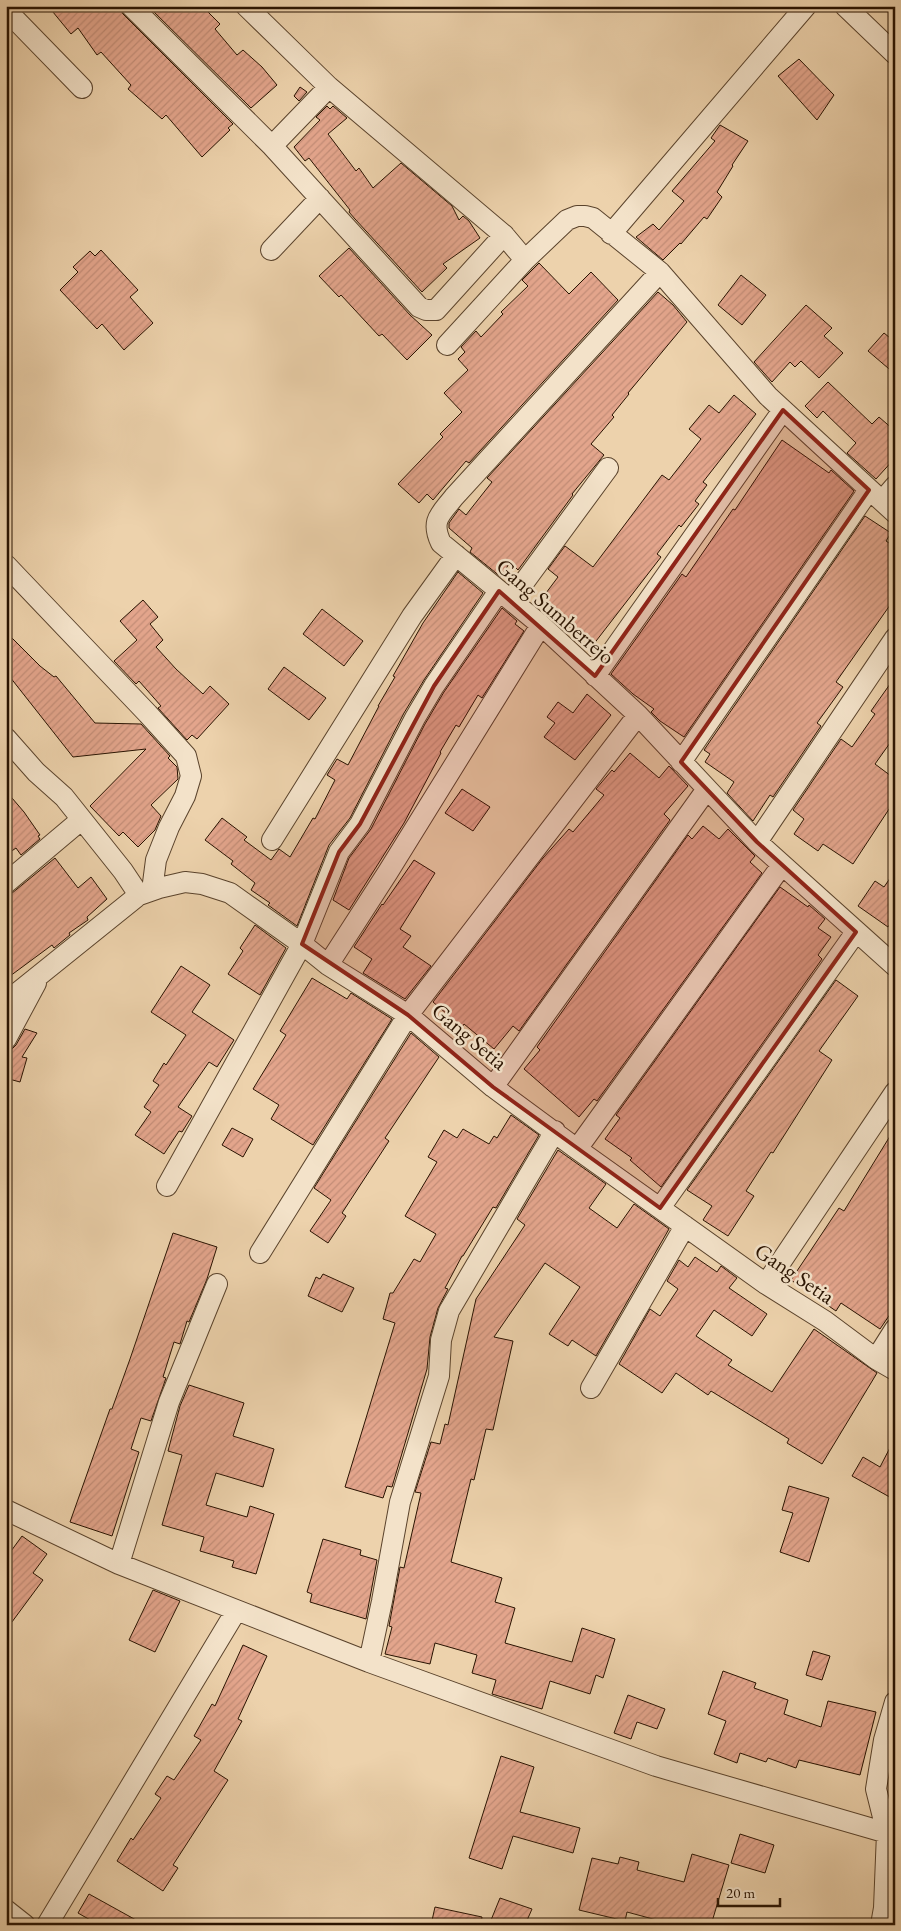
<svg xmlns="http://www.w3.org/2000/svg" width="901" height="1931" viewBox="0 0 901 1931" font-family="'EB Garamond',serif">
  <style>
    .building { fill: url(#building-hatch); stroke: #291301 }
    .lines { fill: none; stroke-linecap: round; stroke-linejoin: round }
    .minor-casing { stroke: #5a432c; stroke-width: 22 }
    .minor { stroke: #f3e2c9; stroke-width: 20 }
    .marked { fill: #8f2418; fill-opacity: 0.2; stroke: #8f2418; stroke-width: 4; stroke-linejoin: round }
    .labels { text-anchor: middle; stroke-width: 5; stroke-linejoin: round; paint-order: stroke }
    .street-label { font-size: 22px; fill: #291301; stroke: #f3e2c9 }
  </style>
  <defs>
    <pattern id="building-hatch" width="6" height="6" patternUnits="userSpaceOnUse" patternTransform="scale(1.25)"><rect width="6" height="6" fill="#e3a58c"/><path d="M-1 1l2-2M0 6l6-6M5 7l2-2" fill="none" stroke="#c38d77"/></pattern>
  </defs>
  <rect width="100%" height="100%" fill="#edd2ac"/>
  <filter id="stains"><feTurbulence type="fractalNoise" baseFrequency=".004" numOctaves="4"/><feColorMatrix values="0 0 0 0 .2 0 0 0 0 .09 0 0 0 0 .02 0 0 0 .5 -.17"/></filter>
  <radialGradient id="worn" r=".72"><stop offset=".6" stop-color="#630" stop-opacity="0"/><stop offset="1" stop-color="#630" stop-opacity=".3"/></radialGradient>
  <path class="building" d="M 48,6 L 119,6 L 123,14 L 233,124 L 228,128 L 230,130 L 202,157 L 166,115 L 162,119 L 128,89 L 131,85 L 101,52 L 97,55 L 78,28 L 71,34 Z
    M 148,6 L 202,6 L 220,24 L 215,29 L 237,55 L 243,50 L 262,67 L 277,85 L 251,108 Z
    M 799,59 L 834,95 L 817,120 L 778,76 Z
    M 300,87 L 307,92 L 299,101 L 294,96 Z
    M 327,106 L 330,109 L 333,106 L 347,118 L 328,134 L 356,171 L 359,168 L 373,188 L 401,163 L 452,206 L 459,220 L 463,216 L 469,221 L 480,238 L 443,264 L 447,268 L 422,292 L 355,219 L 349,212 L 350,210 L 309,158 L 305,161 L 294,147 L 320,120 L 316,117 Z
    M 720,125 L 748,141 L 732,165 L 733,166 L 717,192 L 722,197 L 707,219 L 704,217 L 681,244 L 680,243 L 663,260 L 636,237 L 653,224 L 659,230 L 684,201 L 672,191 L 715,141 L 711,138 Z
    M 349,248 L 410,315 L 432,335 L 407,360 L 382,334 L 379,336 L 341,295 L 339,297 L 319,276 Z
    M 101,250 L 138,290 L 130,297 L 153,323 L 124,350 L 102,324 L 97,329 L 60,290 L 78,272 L 73,267 L 90,251 L 95,256 Z
    M 539,263 L 569,294 L 591,272 L 618,300 L 469,463 L 466,461 L 433,500 L 427,494 L 419,503 L 398,484 L 443,437 L 440,434 L 462,412 L 444,393 L 468,370 L 458,359 L 465,352 L 461,347 L 476,331 L 481,337 L 503,314 L 501,312 L 528,286 L 522,280 Z
    M 741,275 L 766,295 L 742,325 L 718,305 Z
    M 658,292 L 673,305 L 687,322 L 628,393 L 629,394 L 612,415 L 614,417 L 591,444 L 604,455 L 572,494 L 573,495 L 518,570 L 510,562 L 501,577 L 470,552 L 472,548 L 449,528 L 449,523 L 459,509 L 466,515 L 492,482 L 487,478 Z
    M 806,305 L 832,328 L 824,336 L 843,353 L 819,378 L 801,361 L 795,367 L 790,362 L 772,382 L 754,362 Z
    M 884,333 L 895,342 L 895,374 L 868,351 Z
    M 828,382 L 872,424 L 879,417 L 895,431 L 895,458 L 876,479 L 847,453 L 856,443 L 823,411 L 817,418 L 805,406 Z
    M 734,395 L 756,414 L 703,482 L 707,485 L 695,501 L 699,504 L 681,527 L 679,525 L 657,554 L 661,557 L 593,645 L 567,625 L 569,623 L 540,601 L 558,577 L 548,569 L 565,546 L 593,567 L 662,475 L 669,480 L 701,439 L 689,429 L 709,405 L 719,413 Z
    M 782,440 L 829,473 L 831,470 L 854,491 L 684,737 L 660,721 L 651,712 L 654,709 L 633,694 L 611,674 L 682,574 L 686,577 L 733,509 L 735,510 Z
    M 865,516 L 891,533 L 886,541 L 895,547 L 895,598 L 836,682 L 843,687 L 817,723 L 821,726 L 773,797 L 770,795 L 753,821 L 727,793 L 734,782 L 705,762 L 710,754 L 704,750 Z
    M 458,572 L 483,593 L 424,680 L 404,713 L 350,818 L 329,845 L 297,926 L 268,905 L 270,903 L 251,890 L 255,883 L 231,864 L 233,861 L 205,840 L 222,818 L 247,837 L 244,840 L 271,860 L 279,849 L 290,857 L 313,818 L 315,819 L 335,780 L 327,775 L 337,759 L 348,765 L 379,706 L 378,706 L 395,677 L 393,676 L 423,623 Z
    M 143,600 L 158,617 L 150,624 L 163,640 L 156,647 L 176,669 L 203,694 L 210,686 L 229,704 L 197,739 L 192,735 L 187,740 L 158,708 L 161,706 L 139,681 L 136,684 L 114,661 L 137,640 L 120,621 Z
    M 502,608 L 517,621 L 515,624 L 524,631 L 482,698 L 478,695 L 459,727 L 456,725 L 440,752 L 441,753 L 404,823 L 349,910 L 333,900 L 349,858 L 371,829 L 425,724 L 444,692 Z
    M 322,609 L 363,641 L 344,666 L 303,634 Z
    M 6,632 L 40,666 L 54,677 L 56,676 L 95,723 L 141,724 L 170,756 L 168,758 L 177,767 L 178,779 L 151,805 L 161,816 L 155,830 L 138,847 L 123,832 L 119,836 L 90,806 L 146,749 L 73,757 L 6,672 Z
    M 284,667 L 326,698 L 309,720 L 268,689 Z
    M 895,677 L 895,736 L 875,764 L 895,779 L 895,800 L 853,864 L 823,844 L 818,851 L 794,834 L 804,819 L 793,810 L 841,739 L 852,747 L 875,714 L 871,711 Z
    M 587,694 L 611,715 L 575,760 L 544,737 L 555,723 L 547,717 L 558,702 L 573,713 Z
    M 630,753 L 659,778 L 669,766 L 688,786 L 664,814 L 670,820 L 519,1031 L 513,1026 L 494,1049 L 464,1024 L 462,1027 L 433,1002 L 543,858 L 569,829 L 573,832 L 604,795 L 596,789 L 612,770 L 614,772 Z
    M 462,789 L 490,807 L 473,831 L 445,813 Z
    M 6,791 L 24,812 L 40,835 L 38,836 L 40,839 L 21,855 L 16,848 L 6,855 Z
    M 703,826 L 719,839 L 728,829 L 755,856 L 750,862 L 762,873 L 597,1101 L 594,1099 L 579,1117 L 524,1069 L 540,1050 L 537,1047 L 688,835 L 692,839 Z
    M 55,858 L 78,888 L 91,877 L 107,899 L 87,917 L 88,920 L 69,933 L 70,935 L 54,948 L 52,945 L 6,979 L 6,898 Z
    M 414,860 L 435,873 L 400,929 L 411,936 L 403,947 L 431,966 L 405,999 L 363,973 L 372,959 L 354,947 L 382,904 L 383,905 Z
    M 895,871 L 895,916 L 888,927 L 858,906 L 875,881 L 884,887 Z
    M 780,887 L 808,907 L 809,905 L 825,919 L 818,928 L 831,937 L 818,955 L 822,959 L 661,1187 L 630,1160 L 632,1158 L 605,1139 L 620,1118 L 616,1115 Z
    M 255,925 L 286,948 L 260,995 L 228,974 L 243,951 L 240,948 Z
    M 181,966 L 210,985 L 192,1012 L 234,1040 L 217,1067 L 209,1062 L 178,1107 L 192,1116 L 182,1132 L 179,1131 L 164,1154 L 135,1135 L 151,1112 L 144,1107 L 159,1085 L 153,1081 L 164,1063 L 166,1065 L 186,1035 L 151,1012 Z
    M 312,978 L 347,999 L 351,993 L 392,1019 L 313,1145 L 271,1119 L 279,1105 L 253,1089 L 286,1035 L 280,1031 Z
    M 836,980 L 858,996 L 819,1051 L 832,1060 L 773,1153 L 771,1152 L 746,1191 L 754,1196 L 728,1236 L 703,1220 L 712,1206 L 687,1190 Z
    M 25,1029 L 37,1033 L 22,1057 L 27,1058 L 20,1082 L 9,1079 L 6,1084 L 6,1051 L 12,1049 L 16,1045 Z
    M 411,1033 L 439,1057 L 385,1138 L 389,1141 L 342,1213 L 346,1216 L 328,1243 L 310,1231 L 331,1200 L 314,1188 Z
    M 511,1115 L 539,1135 L 496,1208 L 493,1207 L 463,1256 L 462,1256 L 445,1288 L 448,1289 L 438,1308 L 430,1337 L 427,1369 L 392,1487 L 387,1486 L 383,1498 L 345,1487 L 395,1323 L 383,1319 L 390,1293 L 393,1293 L 414,1259 L 420,1262 L 436,1234 L 405,1216 L 437,1162 L 428,1157 L 444,1130 L 457,1138 L 463,1129 L 489,1144 L 494,1136 L 497,1138 Z
    M 232,1128 L 253,1139 L 243,1157 L 222,1145 Z
    M 895,1128 L 895,1307 L 880,1329 L 841,1303 L 836,1311 L 791,1280 L 839,1208 L 844,1211 Z
    M 558,1150 L 606,1184 L 589,1208 L 617,1228 L 634,1204 L 669,1229 L 596,1356 L 572,1340 L 568,1346 L 549,1334 L 580,1287 L 545,1263 L 494,1337 L 513,1341 L 493,1430 L 486,1429 L 474,1480 L 471,1479 L 451,1562 L 502,1578 L 495,1602 L 515,1608 L 505,1643 L 572,1662 L 582,1628 L 615,1639 L 603,1678 L 596,1675 L 590,1694 L 550,1681 L 542,1709 L 492,1694 L 496,1680 L 472,1673 L 477,1655 L 435,1643 L 430,1664 L 385,1654 L 392,1627 L 389,1626 L 400,1567 L 404,1568 L 421,1493 L 415,1492 L 431,1442 L 440,1444 L 445,1424 L 448,1425 L 476,1299 L 525,1225 L 517,1219 Z
    M 173,1233 L 217,1247 L 207,1279 L 189,1322 L 187,1321 L 180,1344 L 174,1342 L 163,1377 L 166,1378 L 151,1421 L 141,1418 L 131,1449 L 139,1452 L 112,1536 L 70,1522 L 110,1409 L 112,1409 L 130,1359 Z
    M 695,1257 L 717,1272 L 721,1266 L 737,1278 L 729,1288 L 767,1314 L 752,1336 L 714,1310 L 696,1336 L 732,1360 L 728,1365 L 772,1392 L 814,1329 L 877,1373 L 822,1464 L 787,1443 L 789,1439 L 711,1391 L 708,1395 L 676,1373 L 662,1393 L 619,1364 L 650,1309 L 660,1316 L 678,1289 L 667,1281 L 679,1260 L 688,1267 Z
    M 323,1274 L 354,1288 L 342,1312 L 308,1296 L 316,1277 L 320,1279 Z
    M 189,1385 L 244,1403 L 233,1436 L 274,1449 L 263,1487 L 216,1473 L 206,1505 L 247,1517 L 250,1506 L 274,1514 L 256,1574 L 232,1567 L 234,1561 L 200,1551 L 204,1537 L 162,1525 L 182,1455 L 168,1451 L 180,1406 Z
    M 895,1438 L 895,1500 L 852,1476 L 863,1457 L 880,1467 Z
    M 789,1486 L 829,1498 L 809,1562 L 780,1552 L 793,1513 L 782,1510 Z
    M 22,1536 L 47,1554 L 33,1573 L 43,1580 L 6,1630 L 6,1558 Z
    M 323,1539 L 361,1550 L 360,1555 L 377,1560 L 366,1619 L 310,1602 L 312,1594 L 307,1592 Z
    M 153,1590 L 180,1601 L 155,1652 L 129,1640 Z
    M 243,1645 L 267,1656 L 238,1719 L 242,1721 L 214,1771 L 228,1780 L 173,1865 L 178,1868 L 163,1891 L 117,1861 L 131,1838 L 133,1840 L 161,1798 L 155,1794 L 167,1776 L 174,1780 L 201,1740 L 194,1736 L 212,1704 L 215,1706 Z
    M 813,1651 L 830,1656 L 822,1680 L 806,1675 Z
    M 723,1671 L 756,1683 L 754,1688 L 788,1700 L 784,1714 L 821,1727 L 828,1701 L 876,1712 L 860,1775 L 799,1760 L 796,1768 L 768,1758 L 766,1762 L 740,1753 L 737,1763 L 714,1754 L 726,1721 L 708,1714 Z
    M 628,1695 L 665,1709 L 657,1729 L 637,1722 L 631,1739 L 614,1733 Z
    M 501,1756 L 534,1767 L 520,1812 L 580,1828 L 573,1853 L 513,1836 L 502,1869 L 469,1858 Z
    M 740,1834 L 774,1845 L 765,1873 L 731,1863 Z
    M 692,1854 L 729,1865 L 711,1925 L 675,1925 L 627,1912 L 625,1921 L 579,1910 L 592,1858 L 618,1864 L 620,1857 L 639,1862 L 637,1870 L 684,1882 Z
    M 89,1894 L 145,1925 L 99,1925 L 78,1913 Z
    M 500,1898 L 532,1909 L 525,1925 L 489,1925 Z
    M 435,1907 L 482,1917 L 481,1925 L 431,1925 Z"/>
  <g class="lines">
    <defs>
      <path id="minor" d="M 131,6 L 272,146 L 419,307 L 426,310 L 436,310 L 504,235
        M 246,6 L 329,87 L 504,235 L 525,260
        M 845,6 L 895,54
        M 6,10 L 82,88
        M 272,146 L 329,87
        M 611,234 L 806,6
        M 271,250 L 320,198
        M 660,272 L 454,497 C 441,514 430,520 441,543 L 541,625 L 638,715 L 757,842 L 895,966
        M 447,345 L 525,260 L 567,220 L 577,216 L 585,216 L 593,218 L 660,272 L 768,396 L 895,513
        M 882,501 L 895,486
        M 6,565 L 148,714 L 186,756 L 191,776 L 185,796 L 169,827 L 156,860 L 153,883 L 159,888
        M 511,600 L 608,468
        M 595,676 L 783,410
        M 6,738 L 36,772 L 64,797 L 123,871 L 139,895
        M 681,762 L 869,490
        M 272,840 L 412,616 L 456,555
        M 757,842 L 895,638
        M 6,883 L 81,820
        M 328,965 L 388,872 L 541,625
        M 6,1002 L 139,895 L 159,888 L 185,882 L 202,884 L 230,893 L 302,944 L 328,965 L 408,1015 L 493,1087 L 577,1149 L 766,1284 L 825,1321 L 876,1359 L 895,1370
        M 6,1039 L 36,983
        M 493,1087 L 707,789
        M 577,1149 L 782,865
        M 167,1186 L 302,944 L 339,852 L 360,824 L 415,718 L 434,686 L 499,591
        M 660,1208 L 856,932
        M 260,1253 L 408,1015 L 638,715
        M 766,1284 L 895,1092
        M 876,1359 L 895,1329
        M 591,1388 L 685,1226
        M 6,1510 L 119,1564 L 369,1662 L 656,1766 L 887,1833
        M 119,1564 L 169,1402 L 217,1284
        M 369,1662 L 382,1601 L 400,1502 L 439,1376 L 441,1340 L 449,1311 L 555,1131
        M 6,1910 L 25,1925
        M 47,1925 L 236,1611
        M 881,1925 L 884,1908 L 887,1833 L 876,1789 L 884,1740 L 895,1702"/>
    </defs>
    <use href="#minor" class="minor-casing"/>
    <use href="#minor" class="minor"/>
  </g>
  <path class="marked" d="M 783,410 L 869,490 L 681,762 L 757,842 L 856,932 L 660,1208 L 493,1087 L 408,1015 L 302,944 L 339,852 L 360,824 L 434,686 L 499,591 L 595,676 Z"/>
  <g class="labels">
    <g class="street-label">
      <text transform="translate(556 611) rotate(41)" y="8">Gang Sumberrejo</text>
      <text transform="translate(470 1036) rotate(40)" y="8">Gang Setia</text>
      <text transform="translate(795 1273) rotate(34)" y="8">Gang Setia</text>
    </g>
  </g>
  <rect width="901" height="1931" fill="none" stroke="#edd2ac" stroke-width="25"/>
  <rect x="8" y="8" width="886" height="1916" fill="none" stroke="#291301" stroke-width="2.5"/>
  <rect x="12" y="12" width="876" height="1906" fill="none" stroke="#291301"/>
  <path d="M718 1898v8h62v-8" fill="none" stroke="#291301" stroke-width="2.5"/>
  <text x="726" y="1898" font-size="15" fill="#291301" stroke="#f3e2c9" stroke-width="4" paint-order="stroke">20 m</text>
  <rect width="100%" height="100%" filter="url(#stains)"/>
  <rect width="100%" height="100%" fill="url(#worn)"/>
</svg>
